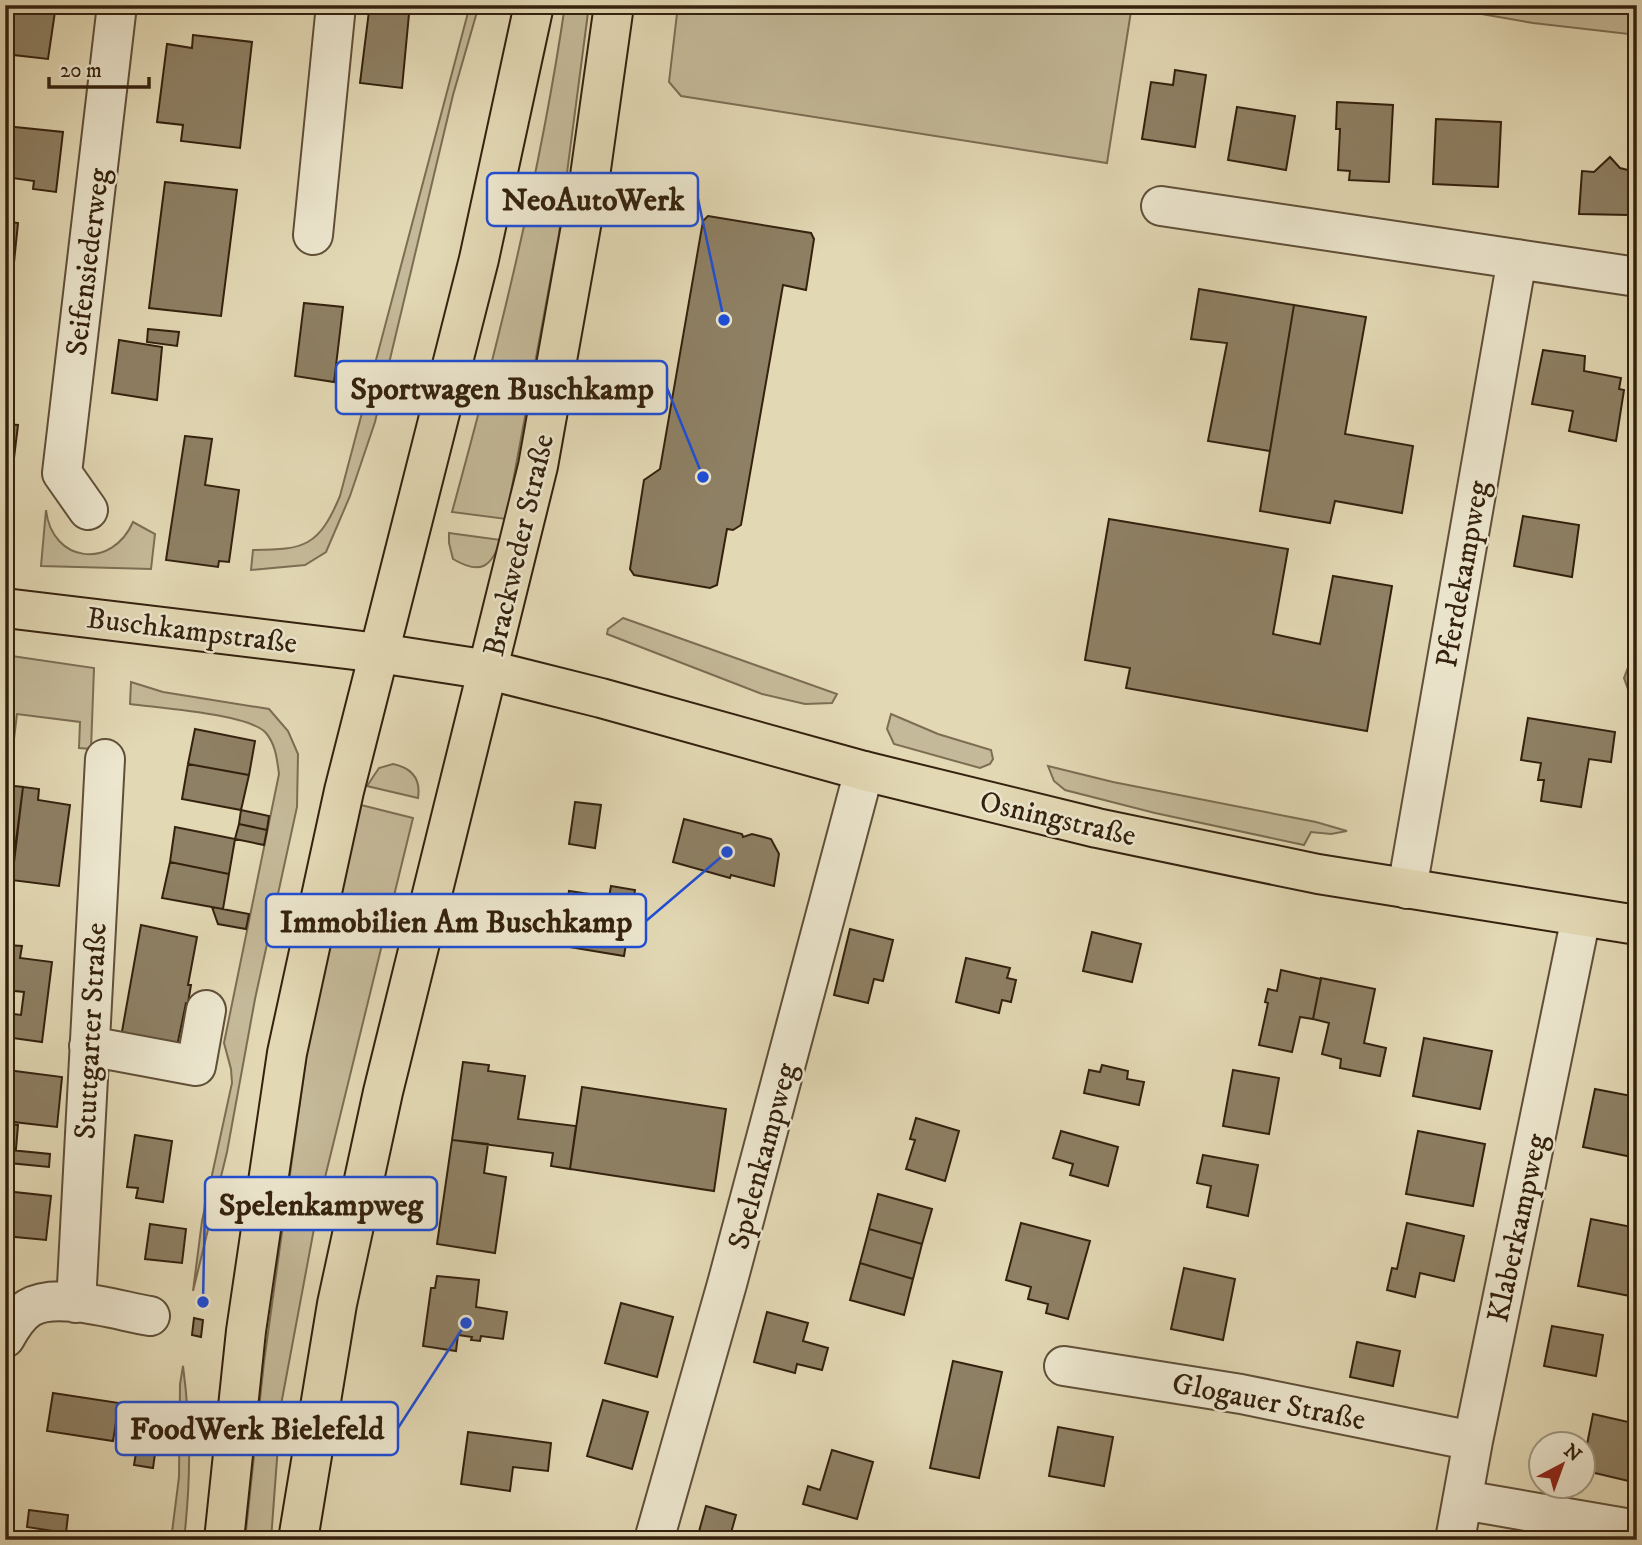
<svg xmlns="http://www.w3.org/2000/svg" width="1642" height="1545" viewBox="0 0 1642 1545" font-family="'IM FELL DW Pica',serif">
  <style>
    .green { fill: #c4b998; stroke: #7c6d53; stroke-width: 2 }
    .water { fill: #a79a7c; stroke: #796a50; stroke-width: 2 }
    .building { fill: #8e8064; stroke: #34210e; stroke-width: 2 }
    .lines { fill: none; stroke-linecap: round; stroke-linejoin: round }
    .minor-casing { stroke: #604f38; stroke-width: 42 }
    .major-casing { stroke: #34210e; stroke-width: 42 }
    .minor { stroke: #ece6ce; stroke-width: 38 }
    .major { stroke: #e2d8b4; stroke-width: 38 }
    .labels { text-anchor: middle; stroke-width: 5; stroke-linejoin: round; paint-order: stroke }
    .street-label { font-size: 30px; fill: #34210e; stroke: #ece6ce }
    .leader { fill: none; stroke: #1d4ed8; stroke-width: 2.5 }
    .callout-dot { fill: #1d4ed8; stroke: #ece6ce; stroke-width: 2.5 }
    .callout { fill: #ece6ce; stroke: #1d4ed8; stroke-width: 2.5 }
    .callout-label { font-size: 32px; text-anchor: middle; font-weight: bold; fill: #34210e }
  </style>
  <rect width="100%" height="100%" fill="#e2d8b4"/>
  <filter id="stains"><feTurbulence type="fractalNoise" baseFrequency=".00286" numOctaves="4"/><feColorMatrix values="0 0 0 0 .2 0 0 0 0 .09 0 0 0 0 .02 0 0 0 .5 -.17"/></filter>
  <radialGradient id="worn" r=".72"><stop offset=".6" stop-color="#630" stop-opacity="0"/><stop offset="1" stop-color="#630" stop-opacity=".3"/></radialGradient>
  <path class="green" d="M 470,5 L 479,5 L 453,95 L 375,422 L 350,496 L 326,552 L 305,565 L 251,570 L 253,550 C 305,550 319,546 340,496 Z
    M 565,5 L 589,5 L 559,234 L 506,519 L 452,512 C 498,345 540,176 565,5 Z
    M 678,5 L 1132,5 L 1107,163 L 681,96 L 669,82 Z
    M 1430,5 L 1637,5 L 1637,35 L 1533,23 Z
    M 46,510 C 52,563 112,570 133,522 L 155,534 L 151,569 L 41,566 Z
    M 449,533 L 501,540 C 491,568 480,575 453,559 L 449,543 Z
    M 623,618 L 837,694 L 832,703 L 805,704 L 762,694 L 607,634 L 608,629 Z
    M 5,655 L 94,668 L 91,749 L 79,748 L 80,722 L 17,714 L 14,739 L 5,738 Z
    M 131,682 L 163,692 L 269,709 L 288,731 L 298,754 L 297,807 L 255,999 L 227,1152 L 193,1291 L 202,1221 L 232,1083 L 231,1069 L 224,1043 L 279,774 C 277,760 276,745 266,733 C 250,714 158,708 130,704 Z
    M 891,714 L 938,734 L 991,750 L 993,759 L 990,764 L 980,768 L 894,744 L 887,729 Z
    M 393,764 C 412,768 421,779 418,798 L 367,786 L 379,768 Z
    M 1048,766 L 1113,782 L 1316,822 L 1347,831 L 1331,834 L 1311,832 L 1304,845 L 1155,813 L 1065,790 L 1054,781 Z
    M 361,805 L 413,818 L 319,1202 L 281,1405 L 271,1540 L 245,1540 L 264,1362 L 309,1037 Z
    M 183,1366 C 191,1427 191,1478 184,1540 L 171,1540 L 179,1477 L 180,1384 Z"/>
  <path class="water" d="M 1637,661 L 1637,695 L 1628,689 L 1624,678 L 1629,665 Z"/>
  <path class="building" d="M 7,5 L 56,5 L 48,59 L 5,54 Z
    M 369,11 L 409,14 L 402,88 L 360,83 Z
    M 193,35 L 252,42 L 240,148 L 181,141 L 183,125 L 157,122 L 167,44 L 192,48 Z
    M 1175,70 L 1206,75 L 1195,147 L 1142,139 L 1151,82 L 1173,85 Z
    M 1337,102 L 1393,105 L 1389,182 L 1349,180 L 1350,171 L 1338,170 L 1340,129 L 1336,129 Z
    M 1237,107 L 1295,116 L 1286,170 L 1228,160 Z
    M 1436,119 L 1501,122 L 1498,187 L 1433,184 Z
    M 5,126 L 63,132 L 56,192 L 33,189 L 34,181 L 5,177 Z
    M 1610,157 L 1620,168 L 1628,170 L 1628,215 L 1579,214 L 1582,171 L 1594,172 Z
    M 165,182 L 237,190 L 221,316 L 149,308 Z
    M 708,216 L 811,233 L 814,239 L 806,290 L 783,285 L 741,525 L 733,530 L 727,529 L 717,585 L 710,588 L 634,575 L 630,569 L 644,480 L 660,469 L 703,221 Z
    M 5,221 L 18,223 L 10,302 L 5,302 Z
    M 1199,289 L 1294,305 L 1270,451 L 1208,441 L 1227,343 L 1191,339 Z
    M 304,303 L 343,307 L 334,382 L 295,376 Z
    M 1294,305 L 1366,317 L 1345,434 L 1413,446 L 1402,513 L 1335,501 L 1330,523 L 1260,511 Z
    M 148,329 L 179,332 L 177,346 L 147,342 Z
    M 119,340 L 162,347 L 157,400 L 112,393 Z
    M 1543,350 L 1585,356 L 1584,371 L 1621,378 L 1619,389 L 1624,390 L 1616,441 L 1569,431 L 1573,411 L 1532,404 Z
    M 5,424 L 18,425 L 10,491 L 5,490 Z
    M 185,436 L 212,439 L 205,485 L 239,490 L 229,562 L 219,561 L 218,567 L 166,560 Z
    M 1523,516 L 1579,525 L 1572,577 L 1514,566 Z
    M 1109,519 L 1288,549 L 1273,634 L 1320,644 L 1333,576 L 1392,586 L 1367,731 L 1126,688 L 1130,668 L 1085,660 Z
    M 1528,718 L 1615,732 L 1611,762 L 1589,759 L 1581,807 L 1541,801 L 1544,780 L 1538,780 L 1541,763 L 1521,760 Z
    M 195,729 L 255,741 L 249,775 L 188,764 Z
    M 1637,762 L 1637,815 L 1629,814 Z
    M 188,764 L 249,775 L 241,810 L 182,799 Z
    M 5,785 L 23,787 L 13,871 L 5,870 Z
    M 23,787 L 39,789 L 38,800 L 70,805 L 59,886 L 11,880 Z
    M 575,802 L 601,805 L 595,848 L 569,844 Z
    M 241,810 L 269,816 L 267,830 L 239,824 Z
    M 684,819 L 742,834 L 743,837 L 752,834 L 771,839 L 779,854 L 774,886 L 731,875 L 730,878 L 673,862 Z
    M 239,824 L 267,830 L 264,845 L 235,839 Z
    M 175,827 L 235,839 L 229,874 L 170,862 Z
    M 170,862 L 229,874 L 223,909 L 162,898 Z
    M 611,886 L 635,890 L 624,956 L 557,945 L 560,923 L 564,924 L 569,891 L 609,897 Z
    M 212,907 L 249,914 L 246,929 L 218,924 Z
    M 141,925 L 197,937 L 188,985 L 191,985 L 188,1003 L 186,1003 L 176,1051 L 121,1037 Z
    M 850,929 L 893,940 L 883,981 L 874,979 L 868,1003 L 834,995 Z
    M 1092,932 L 1141,944 L 1132,982 L 1083,971 Z
    M 7,945 L 22,946 L 20,958 L 52,962 L 42,1042 L 5,1037 L 5,1013 L 21,1015 L 24,992 L 5,990 Z
    M 966,958 L 1010,968 L 1007,978 L 1016,980 L 1011,1002 L 1002,1000 L 999,1013 L 956,1002 Z
    M 1281,970 L 1321,979 L 1313,1019 L 1300,1017 L 1292,1052 L 1259,1045 L 1268,1003 L 1265,1002 L 1268,989 L 1277,991 Z
    M 1321,978 L 1375,989 L 1364,1043 L 1386,1048 L 1380,1076 L 1340,1068 L 1341,1059 L 1322,1054 L 1329,1023 L 1313,1019 Z
    M 1424,1038 L 1492,1051 L 1480,1109 L 1413,1096 Z
    M 463,1062 L 489,1065 L 488,1071 L 525,1076 L 518,1119 L 576,1126 L 570,1169 L 551,1166 L 553,1153 L 452,1140 Z
    M 1102,1065 L 1128,1071 L 1127,1079 L 1144,1082 L 1139,1105 L 1084,1093 L 1089,1070 L 1100,1072 Z
    M 7,1070 L 62,1077 L 57,1127 L 5,1121 Z
    M 1233,1070 L 1279,1078 L 1269,1134 L 1223,1126 Z
    M 582,1087 L 726,1109 L 714,1191 L 570,1169 Z
    M 1595,1089 L 1637,1097 L 1637,1135 L 1632,1157 L 1583,1147 Z
    M 916,1118 L 959,1131 L 945,1181 L 906,1169 L 915,1140 L 910,1139 Z
    M 5,1124 L 18,1125 L 16,1149 L 5,1148 Z
    M 1061,1131 L 1118,1147 L 1108,1186 L 1070,1175 L 1073,1164 L 1053,1158 Z
    M 1418,1131 L 1485,1144 L 1473,1206 L 1406,1194 Z
    M 135,1135 L 172,1141 L 163,1202 L 136,1198 L 138,1188 L 127,1187 Z
    M 452,1140 L 488,1144 L 484,1173 L 506,1177 L 495,1253 L 437,1244 Z
    M 10,1150 L 50,1154 L 49,1167 L 9,1163 Z
    M 1203,1155 L 1258,1165 L 1248,1216 L 1207,1207 L 1211,1186 L 1197,1183 Z
    M 5,1191 L 51,1196 L 46,1240 L 5,1236 Z
    M 878,1194 L 932,1209 L 922,1244 L 869,1229 Z
    M 1591,1219 L 1637,1228 L 1637,1261 L 1630,1296 L 1578,1286 Z
    M 1021,1223 L 1090,1241 L 1068,1319 L 1046,1313 L 1048,1304 L 1028,1299 L 1031,1287 L 1006,1280 Z
    M 1407,1223 L 1464,1236 L 1454,1281 L 1420,1273 L 1415,1297 L 1387,1290 L 1392,1268 L 1397,1269 Z
    M 150,1224 L 186,1229 L 182,1263 L 145,1259 Z
    M 869,1229 L 922,1244 L 913,1279 L 860,1263 Z
    M 860,1263 L 913,1279 L 904,1315 L 850,1300 Z
    M 1184,1268 L 1235,1279 L 1223,1340 L 1171,1329 Z
    M 437,1276 L 479,1280 L 476,1307 L 507,1312 L 503,1339 L 481,1336 L 480,1341 L 471,1340 L 472,1337 L 458,1335 L 456,1351 L 423,1346 L 431,1288 L 435,1288 Z
    M 621,1303 L 673,1317 L 657,1377 L 605,1363 Z
    M 767,1312 L 808,1323 L 803,1341 L 828,1348 L 822,1370 L 797,1364 L 795,1373 L 754,1362 Z
    M 194,1318 L 203,1320 L 201,1337 L 192,1335 Z
    M 1552,1326 L 1603,1335 L 1596,1376 L 1544,1366 Z
    M 1357,1342 L 1400,1351 L 1393,1386 L 1350,1377 Z
    M 953,1361 L 1002,1372 L 979,1478 L 930,1468 Z
    M 53,1393 L 119,1403 L 113,1441 L 47,1431 Z
    M 603,1400 L 648,1412 L 632,1469 L 587,1456 Z
    M 1593,1414 L 1637,1424 L 1637,1483 L 1582,1470 Z
    M 141,1423 L 159,1425 L 153,1468 L 134,1465 Z
    M 1058,1427 L 1113,1437 L 1104,1486 L 1049,1476 Z
    M 468,1432 L 551,1443 L 548,1471 L 513,1467 L 510,1491 L 461,1484 Z
    M 832,1450 L 873,1462 L 857,1519 L 803,1504 L 808,1486 L 820,1490 Z
    M 706,1506 L 736,1515 L 729,1540 L 707,1540 L 707,1538 L 698,1535 Z
    M 29,1510 L 68,1515 L 66,1533 L 27,1527 Z"/>
  <g class="lines">
    <defs>
      <path id="minor" d="M 1161,206 L 1637,277
        M 313,235 L 336,5
        M 88,510 L 62,473 L 117,5
        M 1407,889 L 1517,259
        M 89,1046 L 196,1066 L 206,1010
        M 76,1303 L 105,759
        M 5,1338 C 11,1327 18,1315 29,1308 C 57,1291 119,1311 150,1316
        M 1064,1366 L 1241,1394 L 1473,1441
        M 1463,1500 L 1637,1530
        M 654,1540 L 727,1284 L 864,771
        M 1455,1540 L 1473,1441 L 1581,917"/>
      <path id="major" d="M 5,608 L 379,653 L 489,670 L 601,698 L 864,771 L 1097,828 L 1318,874 L 1637,925
        M 224,1540 L 246,1331 L 287,1053 L 344,791 L 479,259 L 534,5
        M 298,1540 L 337,1304 L 383,1092 L 538,466 L 590,176 L 614,5"/>
    </defs>
    <use href="#minor" class="minor-casing"/>
    <use href="#major" class="major-casing"/>
    <use href="#minor" class="minor"/>
    <use href="#major" class="major"/>
  </g>
  <g class="labels">
    <g class="street-label">
      <text transform="translate(87 262) rotate(-83)" y="10">Seifensiederweg</text>
      <text transform="translate(518 545) rotate(-77)" y="10">Brackweder Straße</text>
      <text transform="translate(1462 574) rotate(-80)" y="10">Pferdekampweg</text>
      <text transform="translate(192 630) rotate(7)" y="10">Buschkampstraße</text>
      <text transform="translate(1058 818) rotate(13)" y="10">Osningstraße</text>
      <text transform="translate(90 1031) rotate(-87)" y="10">Stuttgarter Straße</text>
      <text transform="translate(762 1156) rotate(-75)" y="10">Spelenkampweg</text>
      <text transform="translate(1517 1228) rotate(-78)" y="10">Klaberkampweg</text>
      <text transform="translate(1269 1401) rotate(11)" y="10">Glogauer Straße</text>
    </g>
  </g>
  <path class="leader" d="M724 320L698 199M703 477L667 388M727 852L646 921M203 1302L205 1204M466 1323L398 1428"/>
  <g class="callout-dot">
    <circle cx="724" cy="320" r="7"/>
    <circle cx="703" cy="477" r="7"/>
    <circle cx="727" cy="852" r="7"/>
    <circle cx="203" cy="1302" r="7"/>
    <circle cx="466" cy="1323" r="7"/>
  </g>
  <g class="callout">
    <rect x="487" y="173" width="211" height="53" rx="7"/>
    <rect x="336" y="361" width="331" height="53" rx="7"/>
    <rect x="266" y="894" width="380" height="53" rx="7"/>
    <rect x="205" y="1177" width="232" height="53" rx="7"/>
    <rect x="116" y="1402" width="282" height="53" rx="7"/>
  </g>
  <g class="callout-label">
    <text x="593" y="210">NeoAutoWerk</text>
    <text x="502" y="399">Sportwagen Buschkamp</text>
    <text x="456" y="932">Immobilien Am Buschkamp</text>
    <text x="321" y="1215">Spelenkampweg</text>
    <text x="257" y="1439">FoodWerk Bielefeld</text>
  </g>
  <rect width="1642" height="1545" fill="none" stroke="#e2d8b4" stroke-width="28"/>
  <rect x="7" y="7" width="1628" height="1531" fill="none" stroke="#34210e" stroke-width="3.5"/>
  <rect x="14" y="14" width="1614" height="1517" fill="none" stroke="#34210e" stroke-width="2"/>
  <g transform="translate(1562 1465) rotate(41)"><circle r="33" fill="#ece6ce" stroke="#a29781" stroke-width="2"/>
  <path d="M0-5L12 26L0 18L-12 26Z" fill="#8f2418"/>
  <text y="-10" font-size="19" font-weight="bold" text-anchor="middle" fill="#34210e">N</text>
  </g>
  <path d="M49 77v10h100v-10" fill="none" stroke="#34210e" stroke-width="3.5"/>
  <text x="60" y="77" font-size="21" fill="#34210e" stroke="#ece6ce" stroke-width="5" paint-order="stroke">20 m</text>
  <rect width="100%" height="100%" filter="url(#stains)"/>
  <rect width="100%" height="100%" fill="url(#worn)"/>
</svg>
